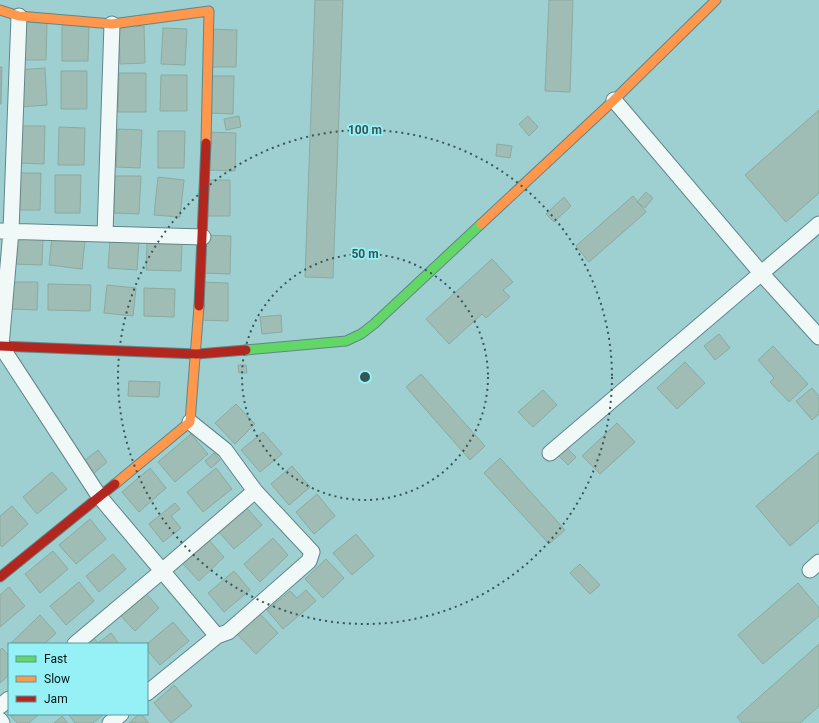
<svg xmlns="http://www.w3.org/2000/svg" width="819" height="723" viewBox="0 0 819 723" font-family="Roboto,sans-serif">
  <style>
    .building { fill: #9fbdb4; stroke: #8baaa0 }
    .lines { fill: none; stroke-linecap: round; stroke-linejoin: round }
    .street-casing { stroke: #618688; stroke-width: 17 }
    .fast-casing { stroke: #618688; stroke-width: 11 }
    .slow-casing { stroke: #618688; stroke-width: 11 }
    .jam-casing { stroke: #618688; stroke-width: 11 }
    .street { stroke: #f0f8f8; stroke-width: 15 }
    .fast { stroke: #63d668; stroke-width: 9 }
    .slow { stroke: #ff974d; stroke-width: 9 }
    .jam { stroke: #b3261e; stroke-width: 9 }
    .ring { fill: none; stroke: #375658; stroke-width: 2; stroke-dasharray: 2 4 }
    .centre { fill: #375658; stroke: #95f1f5; stroke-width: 2 }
    .ring-label { font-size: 12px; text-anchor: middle; font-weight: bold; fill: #375658; stroke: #95f1f5; stroke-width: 3.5; stroke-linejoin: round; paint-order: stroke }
  </style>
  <rect width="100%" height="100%" fill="#9ed0d2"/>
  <path class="building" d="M 315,0 L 343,0 L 333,278 L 305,277 Z
    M 549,0 L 573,0 L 570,92 L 545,91 Z
    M 22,22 L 47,23 L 46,60 L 21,60 Z
    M 62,24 L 89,24 L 88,61 L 62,61 Z
    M 144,26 L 145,63 L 120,64 L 119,27 Z
    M 163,28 L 187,29 L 185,65 L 161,64 Z
    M 210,29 L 237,30 L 236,67 L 209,67 Z
    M 0,67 L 2,67 L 1,104 L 0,104 Z
    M 45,68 L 47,105 L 20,107 L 18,70 Z
    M 61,71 L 87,71 L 87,109 L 61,109 Z
    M 119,73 L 146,73 L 146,112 L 118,112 Z
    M 161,75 L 187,75 L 187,111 L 160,111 Z
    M 210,76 L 234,76 L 233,114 L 209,113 Z
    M 819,110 L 819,193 L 786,222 L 745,175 Z
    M 239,116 L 241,127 L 226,130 L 224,119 Z
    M 528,116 L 538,127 L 529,136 L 519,124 Z
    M 18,126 L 45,126 L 44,164 L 17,163 Z
    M 59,127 L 85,128 L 84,165 L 58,165 Z
    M 118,129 L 142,130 L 140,168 L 116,167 Z
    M 158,131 L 185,131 L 184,168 L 158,168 Z
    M 208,132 L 236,133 L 235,171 L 207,170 Z
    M 497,144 L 512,146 L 510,158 L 496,156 Z
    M 16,173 L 41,173 L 40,210 L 15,210 Z
    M 55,175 L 81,175 L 80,213 L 55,213 Z
    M 115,176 L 141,176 L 139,214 L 114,213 Z
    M 158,177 L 184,180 L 180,217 L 154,215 Z
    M 205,180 L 230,180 L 230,216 L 204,216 Z
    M 646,192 L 653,198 L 645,208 L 637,202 Z
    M 633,196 L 646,212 L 589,262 L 576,246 Z
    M 564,197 L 571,206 L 554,222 L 546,214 Z
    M 202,235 L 231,236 L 230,274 L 201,273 Z
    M 14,236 L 43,237 L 42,265 L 13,264 Z
    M 52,237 L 85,241 L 82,269 L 49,265 Z
    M 110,240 L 139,242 L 137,270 L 108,268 Z
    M 147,243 L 182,243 L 181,271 L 146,270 Z
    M 492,259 L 513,282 L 503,290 L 510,297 L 486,318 L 482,314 L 449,344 L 426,319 Z
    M 11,282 L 38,282 L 37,310 L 10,309 Z
    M 200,282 L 228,283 L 228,321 L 199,320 Z
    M 48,284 L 91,285 L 90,311 L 48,310 Z
    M 107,285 L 136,288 L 133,316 L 104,313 Z
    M 144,288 L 175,289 L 174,317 L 144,316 Z
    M 281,315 L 282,332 L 262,334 L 260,317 Z
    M 719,334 L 730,348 L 715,360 L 704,346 Z
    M 773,346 L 808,384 L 789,402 L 770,382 L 774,378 L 758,360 Z
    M 685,362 L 705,383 L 677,409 L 657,388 Z
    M 238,365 L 246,365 L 247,373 L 239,373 Z
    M 421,374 L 485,446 L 470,460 L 406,387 Z
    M 129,381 L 160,382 L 159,397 L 128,396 Z
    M 812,388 L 819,396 L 819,414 L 812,420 L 796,401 Z
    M 543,390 L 557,405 L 533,427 L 518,412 Z
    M 236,404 L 255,424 L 235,444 L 215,423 Z
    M 617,423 L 635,442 L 600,474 L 582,456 Z
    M 263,432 L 282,454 L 260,472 L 241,450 Z
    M 191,434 L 208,454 L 175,482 L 158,462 Z
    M 565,446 L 576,457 L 568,465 L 557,454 Z
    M 98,450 L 107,462 L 93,474 L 84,461 Z
    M 819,452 L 819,521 L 790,546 L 756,506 Z
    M 214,453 L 220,460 L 211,468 L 205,461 Z
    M 500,458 L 565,530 L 549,544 L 484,473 Z
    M 292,466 L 310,487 L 289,505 L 271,484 Z
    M 150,468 L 166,488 L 139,512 L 122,492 Z
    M 216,468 L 232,489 L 203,512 L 187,492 Z
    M 52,472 L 67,489 L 37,514 L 23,497 Z
    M 317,494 L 335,516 L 314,534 L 296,512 Z
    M 175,503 L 180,509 L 171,516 L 181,528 L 163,542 L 149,524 Z
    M 12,506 L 28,524 L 2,547 L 0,545 L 0,516 Z
    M 246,507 L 262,525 L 234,549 L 218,531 Z
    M 90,519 L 106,539 L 76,564 L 59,545 Z
    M 356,534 L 374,556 L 352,575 L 333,553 Z
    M 207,538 L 224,557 L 199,581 L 181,562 Z
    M 273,538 L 288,555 L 260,582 L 244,564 Z
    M 53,551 L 68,569 L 40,593 L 25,574 Z
    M 113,554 L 126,569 L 99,592 L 86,576 Z
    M 326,559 L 344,578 L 323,598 L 305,579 Z
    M 580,564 L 600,585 L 590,594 L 570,573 Z
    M 234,571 L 250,590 L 224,612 L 208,593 Z
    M 79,582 L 94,601 L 66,625 L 50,606 Z
    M 798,583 L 819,608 L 819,616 L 763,664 L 738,635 Z
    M 9,587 L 25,606 L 0,627 L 0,595 Z
    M 306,590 L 316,601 L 283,629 L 267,610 L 290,591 L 297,598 Z
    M 144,591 L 159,608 L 135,631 L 119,614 Z
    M 259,613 L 278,633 L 256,654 L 237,634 Z
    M 40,615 L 56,633 L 44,644 L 10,644 Z
    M 173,622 L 189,641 L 160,665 L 147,650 L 147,644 Z
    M 111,633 L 119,644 L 87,644 L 86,643 L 93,637 L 98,643 Z
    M 819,644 L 819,706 L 800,723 L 742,723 L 737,717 Z
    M 2,648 L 9,656 L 9,675 L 0,683 L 0,650 Z
    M 174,685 L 192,706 L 171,723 L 154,703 Z
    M 9,714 L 39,714 L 29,723 L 17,723 Z
    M 68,714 L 104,714 L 93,723 L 75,723 Z
    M 139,714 L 141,714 L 149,723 L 129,723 Z
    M 62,716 L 68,723 L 54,723 Z"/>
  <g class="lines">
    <defs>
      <path id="street" d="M 19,16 L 11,231 L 1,346 L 99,496 L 217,636
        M 614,100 L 761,273 L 819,337
        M 0,231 L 203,237
        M 105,234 L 112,24
        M 550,453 L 819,224
        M 810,570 L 819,562
        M 75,644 L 162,571 L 255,491
        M 147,693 L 217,636 L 228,632 L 309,561 L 312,552 L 255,491 L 225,450 L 190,422
        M 0,706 L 9,699
        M 0,720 L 2,723
        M 110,723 L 121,714"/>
      <path id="fast" d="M 246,350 L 346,341 L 361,334 L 374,324 L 481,224"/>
      <path id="slow" d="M 0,10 L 19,16 L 112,24 L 209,11 L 206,143
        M 481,224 L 614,100 L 716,0
        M 115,484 L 190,422 L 199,306"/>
      <path id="jam" d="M 199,306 L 206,143
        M 0,346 L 197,354 L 246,350
        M 0,577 L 115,484"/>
    </defs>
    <use href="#street" class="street-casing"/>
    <use href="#fast" class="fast-casing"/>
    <use href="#slow" class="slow-casing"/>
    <use href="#jam" class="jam-casing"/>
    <use href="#street" class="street"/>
    <use href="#fast" class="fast"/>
    <use href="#slow" class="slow"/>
    <use href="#jam" class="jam"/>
  </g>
  <g class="ring">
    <circle cx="365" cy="377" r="123"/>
    <circle cx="365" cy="377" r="247"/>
  </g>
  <circle cx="365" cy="377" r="6" class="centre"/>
  <g class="ring-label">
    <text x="365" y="134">100 m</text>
    <text x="365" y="258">50 m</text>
  </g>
  <rect x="8" y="643" width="140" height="72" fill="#95f1f5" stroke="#59999c"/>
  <rect x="16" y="656" width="20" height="6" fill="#63d668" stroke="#59999c"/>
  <text x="44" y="663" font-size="12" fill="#001516">Fast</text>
  <rect x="16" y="676" width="20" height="6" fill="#ff974d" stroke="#59999c"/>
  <text x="44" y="683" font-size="12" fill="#001516">Slow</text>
  <rect x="16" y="696" width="20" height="6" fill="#b3261e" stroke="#59999c"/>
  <text x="44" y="703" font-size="12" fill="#001516">Jam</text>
</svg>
